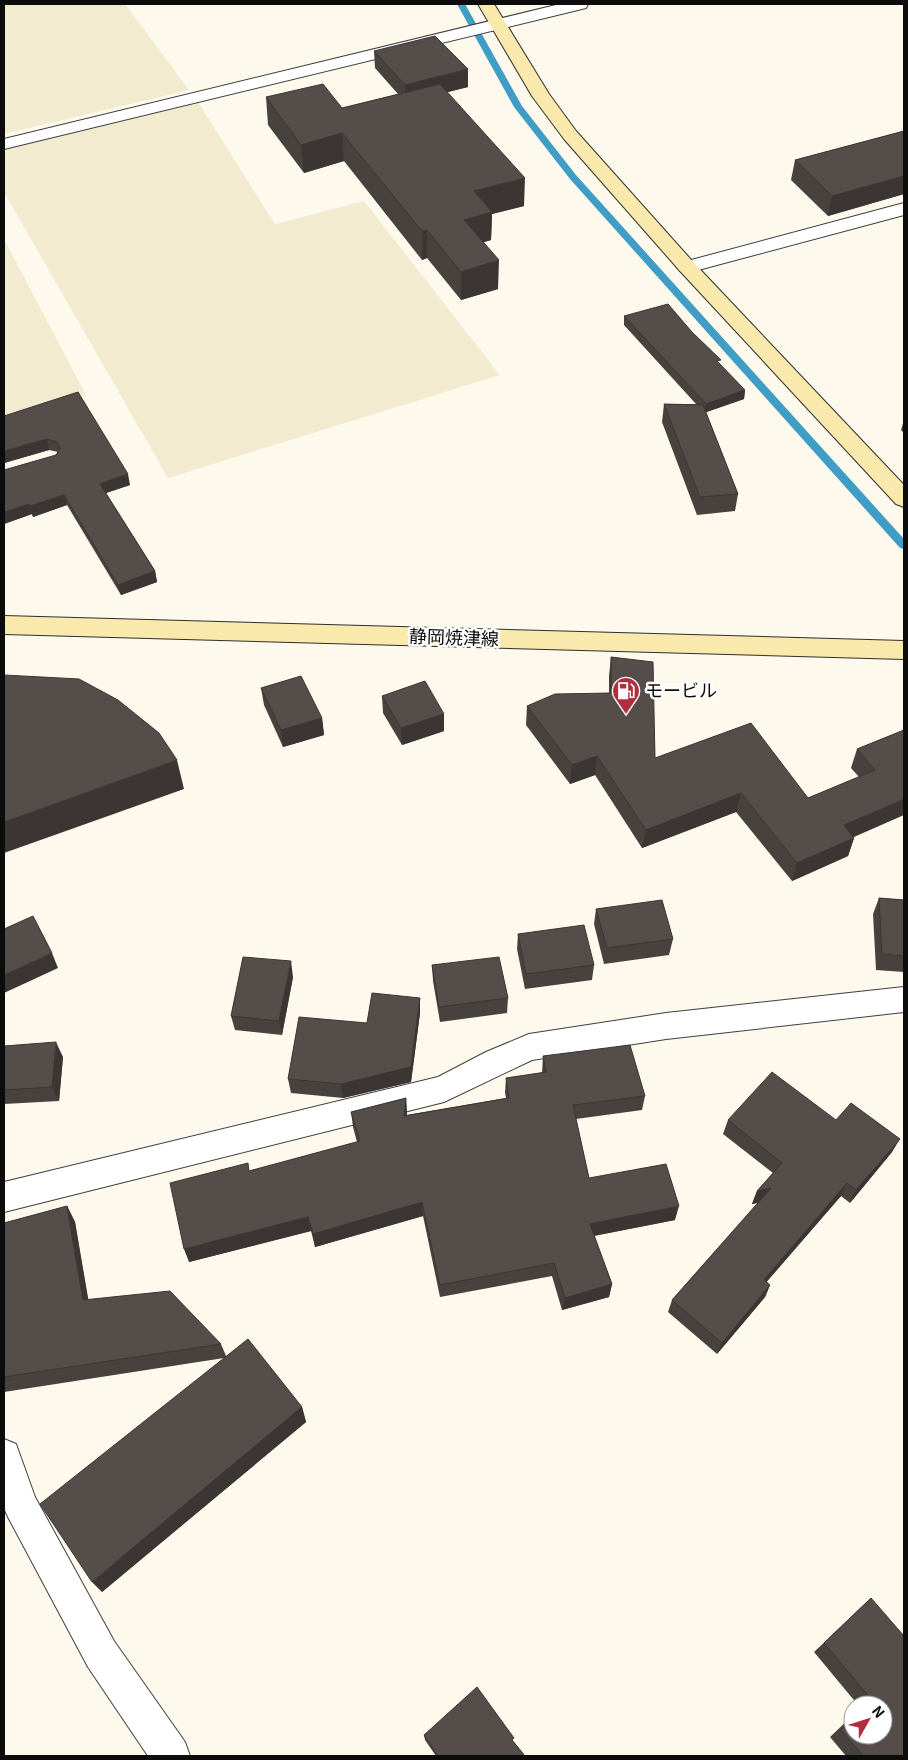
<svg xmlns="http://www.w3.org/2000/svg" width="908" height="1760" viewBox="0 0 908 1760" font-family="Georgia,'Noto Sans JP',serif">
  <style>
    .farmland { fill: #f2ebcf }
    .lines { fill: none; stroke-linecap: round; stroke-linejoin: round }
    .stream { fill: #409dc5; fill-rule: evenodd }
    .street-casing { stroke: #3f3f3f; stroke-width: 2 }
    .secondary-casing { stroke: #2e2e2e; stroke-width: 2 }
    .street { fill: #fff; fill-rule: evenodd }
    .secondary { fill: #fae9ac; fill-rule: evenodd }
    .wall { fill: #48423f }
    .shaded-wall { fill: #3b3633 }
    .building { fill: #544d49; stroke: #3b3633 }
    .labels { text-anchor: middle; stroke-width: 5; stroke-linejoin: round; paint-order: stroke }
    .street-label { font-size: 18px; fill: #0c0c0c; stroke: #fff }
    .poi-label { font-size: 18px; fill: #0c0c0c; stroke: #fff; text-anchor: start }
  </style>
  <rect width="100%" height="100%" fill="#fef9ed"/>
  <path class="farmland" d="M 4,4 L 125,4 L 189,90 L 4,134 Z
    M 198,102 L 275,224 L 364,201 L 500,375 L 168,478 L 4,192 L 4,147 Z
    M 4,239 L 86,395 L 4,420 Z"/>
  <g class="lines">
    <path class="stream" d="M 457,4 L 465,4 L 522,106 L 576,175 L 904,539 L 904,549 L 900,548 L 570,179 L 514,107 Z"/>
    <defs>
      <path id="street" d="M 560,4 L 588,4 L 586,8 L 4,149 L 4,139 Z
        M 904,203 L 904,215 L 687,273 L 680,271 L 677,267 L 680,263 Z
        M 904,987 L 904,1012 L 666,1039 L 532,1060 L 444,1102 L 4,1212 L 4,1182 L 438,1077 L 486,1052 L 529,1034 L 666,1013 Z
        M 4,1439 L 16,1444 L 35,1497 L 114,1641 L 185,1742 L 190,1756 L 148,1756 L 88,1667 L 8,1517 L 4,1508 Z"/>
      <path id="secondary" d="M 478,4 L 494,4 L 549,94 L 576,131 L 694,263 L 904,485 L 904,507 L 896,504 L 680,271 L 564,139 L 532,96 Z
        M 4,616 L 904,641 L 904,659 L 4,634 Z"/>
    </defs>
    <use href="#street" class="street-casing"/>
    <use href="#secondary" class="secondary-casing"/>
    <use href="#street" class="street"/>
    <use href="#secondary" class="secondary"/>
  </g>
  <path class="wall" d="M 374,51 L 468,87 L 447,92 L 524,206 L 492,214 L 491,240 L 484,242 L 498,289 L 461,300 L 427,258 L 422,260 L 344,161 L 304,173 L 268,125 L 266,97 L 342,108 L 398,94 L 375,68 Z
    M 904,131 L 904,194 L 828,216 L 791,180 L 795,160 Z
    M 624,316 L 720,365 L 745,390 L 744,399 L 706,412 L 738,494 L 735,511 L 697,515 L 662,422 L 664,404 L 696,404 L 624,325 Z
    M 78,392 L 130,485 L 106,493 L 155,571 L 157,582 L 121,595 L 67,505 L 33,517 L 32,514 L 4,524 L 58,452 L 49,450 L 4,463 Z
    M 904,420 L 904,433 L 901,430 Z
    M 611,657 L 655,758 L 808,798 L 859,777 L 851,768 L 857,749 L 904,730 L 854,837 L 854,838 L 848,856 L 792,881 L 736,812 L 642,848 L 595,775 L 570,784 L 526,725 L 527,706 L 609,693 L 609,676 Z
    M 261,688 L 322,718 L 324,735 L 283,747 L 264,705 Z
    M 382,696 L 444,714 L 444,731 L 402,745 L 383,713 Z
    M 879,898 L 904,900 L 904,972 L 876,970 L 873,914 Z
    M 596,909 L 673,939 L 669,955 L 604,964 L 594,924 Z
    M 518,934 L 594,965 L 592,980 L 525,989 L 517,949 Z
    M 432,965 L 508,998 L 507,1013 L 440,1022 L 433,981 Z
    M 293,977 L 282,1035 L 235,1030 L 231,1016 Z
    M 420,998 L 420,1013 L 411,1082 L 343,1098 L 291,1093 L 288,1079 L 367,1023 Z
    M 4,1046 L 63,1057 L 59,1101 L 4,1104 Z
    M 543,1056 L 645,1096 L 642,1110 L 576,1119 L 589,1178 L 675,1220 L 594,1236 L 612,1284 L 609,1297 L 562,1310 L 552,1276 L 440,1297 L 423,1216 L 315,1247 L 311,1231 L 189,1262 L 249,1171 L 357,1142 L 353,1127 L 351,1112 L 406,1098 L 407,1115 L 506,1098 L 505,1093 L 506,1078 L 542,1073 Z
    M 728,1120 L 836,1120 L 892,1152 L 850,1203 L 841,1196 L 766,1282 L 770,1285 L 765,1297 L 717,1354 L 668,1312 L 672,1300 L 758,1203 L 752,1204 L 757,1191 L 773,1173 L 723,1134 Z
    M 67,1206 L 75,1222 L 88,1300 L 221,1344 L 226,1356 L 302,1407 L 306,1422 L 102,1592 L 224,1358 L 4,1392 L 4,1223 Z
    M 871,1598 L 904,1756 L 846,1756 L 830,1737 L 853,1715 L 853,1735 L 883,1705 L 858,1705 L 814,1652 Z
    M 424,1735 L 513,1741 L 525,1756 L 436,1756 L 425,1740 Z"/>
  <path class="shaded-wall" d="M 468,69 L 468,87 L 405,103 L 405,85 Z
    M 342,133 L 344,161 L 304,173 L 301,145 Z
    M 904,176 L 904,194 L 828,216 L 832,196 Z
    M 525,178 L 524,206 L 492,214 L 491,240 L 464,248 L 464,220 L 474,191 Z
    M 427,230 L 427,258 L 422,260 L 422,231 Z
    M 499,260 L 498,289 L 461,300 L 461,272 Z
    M 745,390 L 744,399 L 704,413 L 706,404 Z
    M 47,439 L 49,450 L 4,463 L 4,451 Z
    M 128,474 L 130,485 L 103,494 L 100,484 Z
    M 64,495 L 67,505 L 33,517 L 30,506 Z
    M 29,504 L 32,514 L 4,524 L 4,512 Z
    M 155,571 L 157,582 L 121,595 L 118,585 Z
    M 444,714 L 444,731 L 402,745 L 401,728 Z
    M 322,718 L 324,735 L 283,747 L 281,730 Z
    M 597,756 L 595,775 L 570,784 L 572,765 Z
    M 177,760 L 184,789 L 4,853 L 4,822 Z
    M 741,793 L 736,812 L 642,848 L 646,830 Z
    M 904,799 L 904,815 L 838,844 L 844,825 Z
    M 854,838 L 848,856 L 792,881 L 797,863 Z
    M 52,953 L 58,968 L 4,993 L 4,975 Z
    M 291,961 L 293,977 L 282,1035 L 279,1021 Z
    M 420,998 L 420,1013 L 411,1082 L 343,1098 L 341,1084 Z
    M 56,1042 L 63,1057 L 59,1101 L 52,1087 Z
    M 406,1098 L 407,1113 L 405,1130 L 404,1116 Z
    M 900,1139 L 892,1152 L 850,1203 L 856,1190 Z
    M 847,1183 L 841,1196 L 758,1292 L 764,1280 Z
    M 771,1188 L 765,1201 L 752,1204 L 757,1191 Z
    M 422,1202 L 423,1216 L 315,1247 L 313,1234 Z
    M 67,1206 L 75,1222 L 91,1315 L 83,1300 Z
    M 679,1206 L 675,1220 L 587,1237 L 590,1224 Z
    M 308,1217 L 311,1231 L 189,1262 L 184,1249 Z
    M 612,1284 L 609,1297 L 562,1310 L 565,1298 Z
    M 770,1285 L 765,1297 L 717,1354 L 722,1343 Z
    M 302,1407 L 306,1422 L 102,1592 L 92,1582 Z"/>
  <path class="building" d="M 435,36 L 468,69 L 405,85 L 374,51 Z
    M 323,84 L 342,108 L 440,84 L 525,178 L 474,191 L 492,212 L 464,220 L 499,260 L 461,272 L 427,230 L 422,231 L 342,133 L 301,145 L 266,97 Z
    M 904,131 L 904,176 L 832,196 L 795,160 Z
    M 668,304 L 692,332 L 721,360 L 717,361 L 745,390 L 706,404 L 624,316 Z
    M 78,392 L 128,474 L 100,484 L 155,571 L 118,585 L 64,495 L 30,506 L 29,504 L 4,512 L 4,470 L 56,455 L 60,449 L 57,442 L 47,439 L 4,451 L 4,416 Z
    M 664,404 L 703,405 L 738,494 L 700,497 Z
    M 611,657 L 653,662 L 655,758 L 751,723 L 808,798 L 875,770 L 857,749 L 904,730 L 904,799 L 844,825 L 854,838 L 797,863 L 741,793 L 646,830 L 597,756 L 572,765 L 527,706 L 555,694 L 611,693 Z
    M 4,675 L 79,679 L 118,700 L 159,733 L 177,760 L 4,822 Z
    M 301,676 L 322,718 L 281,730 L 261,688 Z
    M 425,681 L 444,714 L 401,728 L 382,696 Z
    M 879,898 L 904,900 L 904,956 L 882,954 Z
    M 662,900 L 673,939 L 607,948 L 596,909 Z
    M 33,916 L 52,953 L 4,975 L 4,929 Z
    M 584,925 L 594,965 L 526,974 L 518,934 Z
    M 243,957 L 291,961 L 279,1021 L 231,1016 Z
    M 499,957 L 508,998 L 439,1007 L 432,965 Z
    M 372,993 L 420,998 L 411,1067 L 341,1084 L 288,1079 L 299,1017 L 367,1023 Z
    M 56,1042 L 52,1087 L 4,1090 L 4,1046 Z
    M 630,1045 L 645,1096 L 573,1105 L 589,1178 L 666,1164 L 679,1206 L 590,1224 L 612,1284 L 565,1298 L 554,1263 L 440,1285 L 422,1202 L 313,1234 L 308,1217 L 184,1249 L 170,1183 L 248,1163 L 249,1171 L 360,1141 L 351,1112 L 406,1098 L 404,1116 L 509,1098 L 506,1078 L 546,1072 L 543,1056 Z
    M 772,1072 L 836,1120 L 851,1103 L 900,1139 L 856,1190 L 847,1183 L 764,1280 L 770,1285 L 722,1343 L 672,1300 L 771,1188 L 757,1191 L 782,1163 L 728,1120 Z
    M 67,1206 L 83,1300 L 170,1291 L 221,1344 L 4,1377 L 4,1223 Z
    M 248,1339 L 302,1407 L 92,1582 L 40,1504 Z
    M 871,1598 L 904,1636 L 904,1756 L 863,1756 L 841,1730 L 853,1719 L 853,1735 L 883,1735 L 883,1705 L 867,1705 L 872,1700 L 824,1643 Z
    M 477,1687 L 514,1738 L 512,1740 L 525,1756 L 438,1756 L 424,1735 Z"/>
  <defs>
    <symbol id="fuel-pin" viewBox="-11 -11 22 30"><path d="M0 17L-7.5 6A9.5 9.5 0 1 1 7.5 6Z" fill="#b32d41" stroke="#fff"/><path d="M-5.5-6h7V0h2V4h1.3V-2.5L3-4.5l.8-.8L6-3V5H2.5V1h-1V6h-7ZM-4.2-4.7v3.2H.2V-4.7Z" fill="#fff"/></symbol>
  </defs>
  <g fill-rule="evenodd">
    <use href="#fuel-pin" x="610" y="675" width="32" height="43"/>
  </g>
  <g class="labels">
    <g class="street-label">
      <text transform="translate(454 638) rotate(2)" y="6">静岡焼津線</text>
    </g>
    <g class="poi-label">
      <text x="645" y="697">モービル</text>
    </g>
  </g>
  <rect width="908" height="1760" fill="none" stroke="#0c0c0c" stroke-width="10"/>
  <g transform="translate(868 1720) rotate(51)"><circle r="24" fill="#ffffff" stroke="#9e9e9e"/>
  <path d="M0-4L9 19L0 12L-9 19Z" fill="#b32d41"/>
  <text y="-8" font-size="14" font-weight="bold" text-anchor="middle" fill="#0c0c0c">N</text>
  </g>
</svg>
